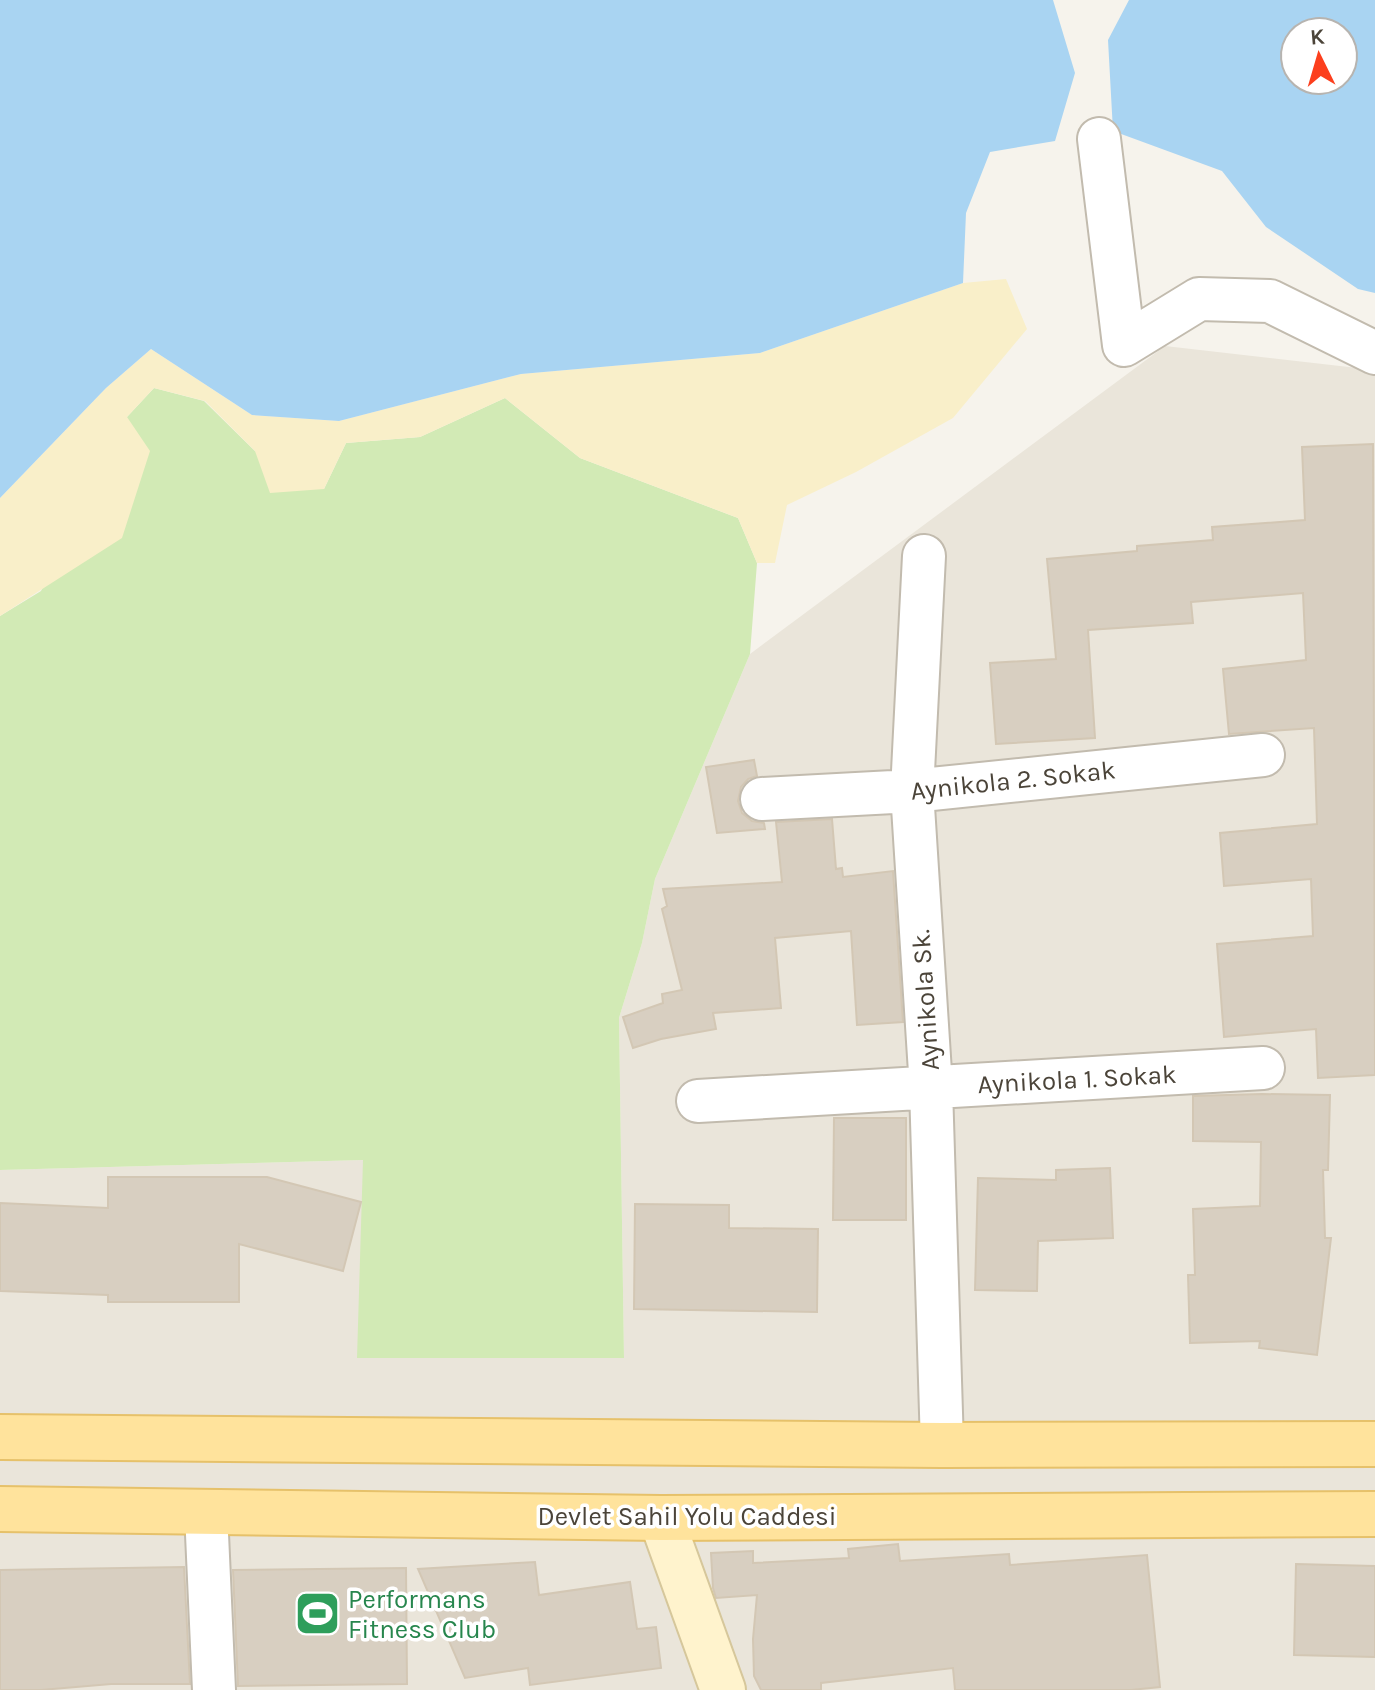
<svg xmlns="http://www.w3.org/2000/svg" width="1375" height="1690" viewBox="0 0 1375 1690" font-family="Karla,sans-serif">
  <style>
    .residential { fill: #eae5da }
    .green { fill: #d2eab5 }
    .sand { fill: #f9efc9 }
    .water { fill: #a9d4f2; fill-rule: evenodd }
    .building { fill: #d8cfc1; stroke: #d3c7b4; stroke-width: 2 }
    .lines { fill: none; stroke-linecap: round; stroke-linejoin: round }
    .street-casing { stroke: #c2bbae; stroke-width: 46 }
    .secondary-casing { stroke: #d6c79b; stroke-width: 48 }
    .primary-casing { stroke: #e6c16a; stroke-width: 48 }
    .street { stroke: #fff; stroke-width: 42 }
    .secondary { stroke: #fff3cd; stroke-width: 44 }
    .primary { stroke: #ffe39c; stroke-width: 44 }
    .labels { text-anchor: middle; stroke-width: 7; stroke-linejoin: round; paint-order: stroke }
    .street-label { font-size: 26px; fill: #4b4439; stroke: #fff }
    .leisure-label { font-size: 26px; fill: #27864d; stroke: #fff; text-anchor: start }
  </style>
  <rect width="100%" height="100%" fill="#f6f3ec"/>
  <path class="residential" d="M 1165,346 L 1375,370 L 1375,1690 L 0,1690 L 0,1170 L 364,1160 L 624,1358 L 619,1018 L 642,943 L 655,879 L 750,654 Z"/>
  <path class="green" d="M 154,388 L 204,401 L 255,451 L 324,489 L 346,443 L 420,437 L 505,398 L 580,458 L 738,518 L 757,563 L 750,654 L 655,879 L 642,943 L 619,1018 L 624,1358 L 357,1358 L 363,1160 L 0,1170 L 0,616 L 41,591 L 126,418 Z"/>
  <path class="sand" d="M 1006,279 L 1027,329 L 953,418 L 856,472 L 787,505 L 775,563 L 757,563 L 738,518 L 580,458 L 505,398 L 420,437 L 346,443 L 324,489 L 270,493 L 255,451 L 205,401 L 154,388 L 127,417 L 150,451 L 122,538 L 0,616 L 0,498 L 106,388 L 151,349 L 252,415 L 339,421 L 521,374 L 760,353 L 963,283 Z"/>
  <path class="water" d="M 0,0 L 1053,0 L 1075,73 L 1055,141 L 990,152 L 966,213 L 963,283 L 760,353 L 521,374 L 339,421 L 252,415 L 151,349 L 106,388 L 0,498 Z
    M 1129,0 L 1375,0 L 1375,293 L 1358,289 L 1266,227 L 1222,171 L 1113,131 L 1108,40 ZM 1295,32 L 1343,32 L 1343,80 L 1295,80 Z"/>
  <path class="building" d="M 1373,444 L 1375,1075 L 1318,1078 L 1316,1029 L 1224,1037 L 1217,944 L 1313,936 L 1311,879 L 1224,886 L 1220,833 L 1317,824 L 1314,728 L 1229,734 L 1223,669 L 1306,660 L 1303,593 L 1191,602 L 1193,623 L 1088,630 L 1095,738 L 996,744 L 990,663 L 1056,659 L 1047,559 L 1137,551 L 1137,546 L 1213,540 L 1212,527 L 1305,520 L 1302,447 Z
    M 754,760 L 757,776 L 748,779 L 741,787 L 738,801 L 742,813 L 752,821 L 764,823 L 765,829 L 717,833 L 706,767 Z
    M 832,819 L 836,869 L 842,868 L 843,877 L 893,871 L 903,1022 L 857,1025 L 851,931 L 775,938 L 781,1008 L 713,1013 L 716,1029 L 661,1039 L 633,1048 L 623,1017 L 663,1003 L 662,994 L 682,990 L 662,909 L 667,906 L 663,889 L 782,882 L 776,822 Z
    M 1262,1094 L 1330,1095 L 1328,1170 L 1323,1170 L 1325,1238 L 1331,1238 L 1317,1355 L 1259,1348 L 1260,1341 L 1190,1343 L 1188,1275 L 1195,1275 L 1193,1209 L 1260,1206 L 1261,1142 L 1193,1141 L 1193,1096 Z
    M 834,1118 L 906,1118 L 906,1220 L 833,1220 Z
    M 1110,1168 L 1113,1238 L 1038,1241 L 1037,1291 L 975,1290 L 978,1178 L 1056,1180 L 1056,1170 Z
    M 108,1177 L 267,1177 L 361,1202 L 343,1271 L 239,1244 L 239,1302 L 108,1302 L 108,1295 L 0,1291 L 0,1203 L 108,1208 Z
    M 635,1204 L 729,1205 L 729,1228 L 818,1229 L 817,1312 L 634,1309 Z
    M 898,1544 L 900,1561 L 1009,1554 L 1010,1565 L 1147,1555 L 1160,1687 L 1131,1690 L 955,1690 L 953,1668 L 821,1683 L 821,1690 L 761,1690 L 754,1676 L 753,1639 L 757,1595 L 716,1598 L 713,1588 L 711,1553 L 753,1551 L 753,1563 L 849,1558 L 848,1549 Z
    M 535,1562 L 539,1595 L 630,1582 L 637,1629 L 656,1627 L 661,1668 L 530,1685 L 528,1668 L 465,1678 L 418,1569 Z
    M 1296,1564 L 1375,1566 L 1375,1657 L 1294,1655 Z
    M 184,1567 L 190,1684 L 111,1684 L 41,1690 L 0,1690 L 0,1570 Z
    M 406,1568 L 407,1684 L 238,1686 L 233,1570 Z"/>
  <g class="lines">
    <defs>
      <path id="street" d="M 1099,139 L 1124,345 L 1199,299 L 1270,301 L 1375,353
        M 924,556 L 912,791 L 931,1088 L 942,1445
        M 762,799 L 912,791 L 1263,755
        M 698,1101 L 1263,1068
        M 206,1512 L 214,1690"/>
      <path id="secondary" d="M 661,1518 L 723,1690"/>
      <path id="primary" d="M 0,1437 L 942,1445 L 1375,1444
        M 0,1509 L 661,1518 L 1375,1514"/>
    </defs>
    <use href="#street" class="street-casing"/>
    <use href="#secondary" class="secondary-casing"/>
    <use href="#primary" class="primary-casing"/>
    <use href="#street" class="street"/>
    <use href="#secondary" class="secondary"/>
    <use href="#primary" class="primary"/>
  </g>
  <defs>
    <symbol id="stadium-square" viewBox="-11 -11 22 22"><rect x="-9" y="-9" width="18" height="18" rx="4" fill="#2e9e5b" stroke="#fff"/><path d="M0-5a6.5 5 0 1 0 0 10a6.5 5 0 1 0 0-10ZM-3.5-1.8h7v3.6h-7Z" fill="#fff"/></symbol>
  </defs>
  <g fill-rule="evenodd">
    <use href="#stadium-square" x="292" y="1588" width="51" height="51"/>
  </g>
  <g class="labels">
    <g class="street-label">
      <text transform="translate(1013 780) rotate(-6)" y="9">Aynikola 2. Sokak</text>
      <text transform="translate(925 1000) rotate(-94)" y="9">Aynikola Sk.</text>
      <text transform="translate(1077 1079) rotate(-3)" y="9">Aynikola 1. Sokak</text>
      <text x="687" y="1525">Devlet Sahil Yolu Caddesi</text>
    </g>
    <g class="leisure-label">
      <text x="348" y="1608">Performans<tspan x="348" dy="30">Fitness Club</tspan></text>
    </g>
  </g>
  <g transform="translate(1319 56) rotate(355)"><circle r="38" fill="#ffffff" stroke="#b7b4b0" stroke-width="2"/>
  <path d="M0-6L14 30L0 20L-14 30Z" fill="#fc3f1d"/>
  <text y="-12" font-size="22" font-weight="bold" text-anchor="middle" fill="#4b4439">K</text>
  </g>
</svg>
